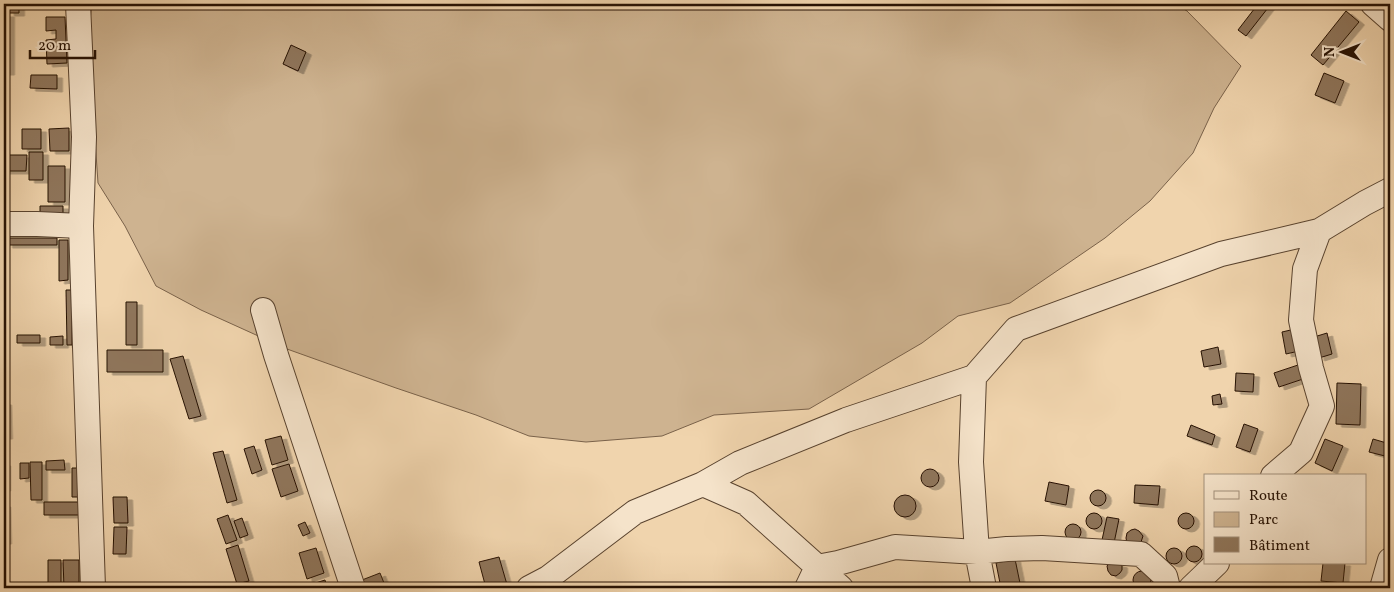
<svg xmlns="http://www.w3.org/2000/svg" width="1394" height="592" viewBox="0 0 1394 592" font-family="Vollkorn,serif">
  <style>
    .green { fill: #ceb390; stroke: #7a624a }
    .building { fill: #8f765b; stroke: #261103; filter: url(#shadow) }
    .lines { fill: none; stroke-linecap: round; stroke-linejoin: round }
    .street-casing { stroke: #58422e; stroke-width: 26 }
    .street { stroke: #f5e3ca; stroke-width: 24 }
  </style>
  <defs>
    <filter id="shadow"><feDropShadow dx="5.5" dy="3" stdDeviation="0" flood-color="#0004"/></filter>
  </defs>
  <rect width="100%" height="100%" fill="#f0d4ad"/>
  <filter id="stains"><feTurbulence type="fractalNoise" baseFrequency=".004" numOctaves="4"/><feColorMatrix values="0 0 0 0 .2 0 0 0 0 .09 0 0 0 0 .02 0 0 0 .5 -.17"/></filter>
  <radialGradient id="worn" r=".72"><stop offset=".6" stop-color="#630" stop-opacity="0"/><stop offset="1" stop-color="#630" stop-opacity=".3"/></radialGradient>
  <path class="green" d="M 92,4 L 1176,4 L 1187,11 L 1241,66 L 1214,108 L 1193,153 L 1150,201 L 1105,238 L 1010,303 L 958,316 L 922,343 L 809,409 L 714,415 L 662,436 L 586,442 L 529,436 L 476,415 L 396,388 L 287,349 L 201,310 L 156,286 L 125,226 L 98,183 L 88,36 Z"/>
  <path class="building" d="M 8,4 L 19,4 L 19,13 L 9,13 Z
    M 1258,4 L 1271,4 L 1246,36 L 1238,30 Z
    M 1346,11 L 1359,22 L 1323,65 L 1311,55 Z
    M 4,14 L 9,14 L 9,72 L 4,72 Z
    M 46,17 L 65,17 L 67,63 L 47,64 L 46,40 L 56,39 L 56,30 L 46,31 Z
    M 291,45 L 306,52 L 298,71 L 283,64 Z
    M 1324,73 L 1344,81 L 1335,103 L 1315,95 Z
    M 31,75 L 57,75 L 57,89 L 30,88 Z
    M 69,128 L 69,151 L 50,151 L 49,129 Z
    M 22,129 L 41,129 L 41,149 L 22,149 Z
    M 29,152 L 43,152 L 43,180 L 29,180 Z
    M 4,155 L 27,155 L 26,171 L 4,171 Z
    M 48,166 L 65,166 L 65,202 L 48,202 Z
    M 40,206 L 63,206 L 63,217 L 40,217 Z
    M 7,238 L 57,238 L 57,245 L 7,245 Z
    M 59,240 L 68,240 L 68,280 L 59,281 Z
    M 66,290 L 72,290 L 72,345 L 67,345 Z
    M 126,302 L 137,302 L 137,345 L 126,345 Z
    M 1295,329 L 1299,351 L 1286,354 L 1282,332 Z
    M 1327,333 L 1332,354 L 1319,358 L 1314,337 Z
    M 17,335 L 40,335 L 40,343 L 17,343 Z
    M 63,336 L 63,345 L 50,345 L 50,337 Z
    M 1218,347 L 1221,364 L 1204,367 L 1201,351 Z
    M 107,350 L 163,350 L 163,372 L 107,372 Z
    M 183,356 L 201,416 L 189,419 L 170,359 Z
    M 1301,364 L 1306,378 L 1279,387 L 1274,373 Z
    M 1236,373 L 1254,374 L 1253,392 L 1235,391 Z
    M 1337,383 L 1361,384 L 1360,425 L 1336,424 Z
    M 1220,394 L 1222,404 L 1213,405 L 1212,396 Z
    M 4,402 L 6,402 L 7,436 L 4,436 Z
    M 1244,424 L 1258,429 L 1250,452 L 1236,447 Z
    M 1191,425 L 1215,435 L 1212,445 L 1187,436 Z
    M 281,436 L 288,460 L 272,465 L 265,440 Z
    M 1325,439 L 1343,446 L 1332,471 L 1315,463 Z
    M 1373,439 L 1390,444 L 1389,457 L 1369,452 Z
    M 254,446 L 262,470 L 252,474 L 244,449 Z
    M 223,451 L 237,500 L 227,503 L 213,453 Z
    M 64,460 L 65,470 L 46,470 L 46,461 Z
    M 30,462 L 42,462 L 42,500 L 31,500 Z
    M 4,463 L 5,463 L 5,488 L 4,488 Z
    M 20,463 L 29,463 L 29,478 L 20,479 Z
    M 289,464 L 298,491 L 281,497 L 272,469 Z
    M 1390,467 L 1390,485 L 1385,483 Z
    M 72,468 L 79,468 L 79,497 L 72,497 Z
    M921 478a9 9 0 1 1 18 0a9 9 0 1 1-18 0Z
    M 1049,482 L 1069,486 L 1066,505 L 1045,501 Z
    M 1135,485 L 1160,486 L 1158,505 L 1134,503 Z
    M1090 498a8 8 0 1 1 16 0a8 8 0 1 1-16 0Z
    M894 506a11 11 0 1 1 22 0a11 11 0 1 1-22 0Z
    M 113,497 L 127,497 L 128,523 L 114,523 Z
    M 44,502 L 80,502 L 80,515 L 44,515 Z
    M 4,504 L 5,504 L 6,541 L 4,541 Z
    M1178 521a8 8 0 1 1 16 0a8 8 0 1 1-16 0Z
    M1086 521a8 8 0 1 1 16 0a8 8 0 1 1-16 0Z
    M 228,515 L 237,540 L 226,544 L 217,519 Z
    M 1107,517 L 1119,519 L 1114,543 L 1102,540 Z
    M 242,518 L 248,535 L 240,538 L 234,521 Z
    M 305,522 L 310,533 L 303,536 L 298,525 Z
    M1065 532a8 8 0 1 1 16 0a8 8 0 1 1-16 0Z
    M 114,527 L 127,527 L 126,554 L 113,554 Z
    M 1135,529 L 1139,531 L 1143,536 L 1141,542 L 1127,543 L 1126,538 L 1127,533 L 1131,530 Z
    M 238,545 L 249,581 L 237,584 L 226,549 Z
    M1186 554a8 8 0 1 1 16 0a8 8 0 1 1-16 0Z
    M1166 556a8 8 0 1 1 16 0a8 8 0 1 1-16 0Z
    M 316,548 L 324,573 L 307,579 L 299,553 Z
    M 499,557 L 508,588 L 486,588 L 479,562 Z
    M 1015,559 L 1021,588 L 1001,588 L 996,563 Z
    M 48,560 L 61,560 L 61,588 L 48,588 Z
    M 63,560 L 79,560 L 79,588 L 64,588 Z
    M 1110,562 L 1122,565 L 1122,570 L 1120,573 L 1116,576 L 1111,575 L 1108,571 L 1107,566 Z
    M 1323,563 L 1345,563 L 1343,583 L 1321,581 Z
    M1133 580a9 9 0 1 1 18 0a9 9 0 1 1-18 0Z
    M 380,573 L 386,588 L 365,588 L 362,580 Z
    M 325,580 L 327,588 L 310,588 L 309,585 Z"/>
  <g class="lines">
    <defs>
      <path id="street" d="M 78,4 L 84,137 L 81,226 L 93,588
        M 1373,4 L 1390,19
        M 4,224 L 37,224 L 81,226
        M 263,310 L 276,355 L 353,588
        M 1273,476 L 1301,452 L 1322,406 L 1311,368 L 1301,320 L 1305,269 L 1319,231 L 1365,203 L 1390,190
        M 703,484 L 740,463 L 846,420 L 974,377
        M 529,588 L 548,578 L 635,512 L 703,484 L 746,503 L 841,588
        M 807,588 L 817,567 L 838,563 L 895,547 L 977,552 L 984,588
        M 1168,588 L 1165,576 L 1141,554 L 1042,548 L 1007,549 L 977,552 L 971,462 L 974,377 L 1016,329 L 1221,254 L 1319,231
        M 1191,588 L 1217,563
        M 1382,588 L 1390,560"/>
    </defs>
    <use href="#street" class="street-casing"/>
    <use href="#street" class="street"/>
  </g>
  <rect width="1394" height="592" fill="none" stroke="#f0d4ad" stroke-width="20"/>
  <rect x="5" y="5" width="1384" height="582" fill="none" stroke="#261103" stroke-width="2.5"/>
  <rect x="10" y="10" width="1374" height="572" fill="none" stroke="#261103"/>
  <rect x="1204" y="474" width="162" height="90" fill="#f5e3ca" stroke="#a28f7a"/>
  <rect x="1214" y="491" width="25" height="8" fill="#f5e3ca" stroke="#a28f7a"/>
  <text x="1249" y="500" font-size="15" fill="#261103">Route</text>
  <rect x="1214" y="512" width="25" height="15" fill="#ceb390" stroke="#a28f7a"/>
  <text x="1249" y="524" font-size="15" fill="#261103">Parc</text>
  <rect x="1214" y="537" width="25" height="15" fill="#8f765b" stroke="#a28f7a"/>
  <text x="1249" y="550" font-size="15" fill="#261103">Bâtiment</text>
  <g transform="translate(1342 52) rotate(270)" stroke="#f5e3ca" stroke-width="4" paint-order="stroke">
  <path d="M0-4L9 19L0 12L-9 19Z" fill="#261103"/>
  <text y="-8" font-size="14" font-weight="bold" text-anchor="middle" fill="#261103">N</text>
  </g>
  <path d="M30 50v8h65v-8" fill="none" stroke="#261103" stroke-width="2.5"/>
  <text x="38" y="50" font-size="15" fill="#261103" stroke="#f5e3ca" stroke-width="4" paint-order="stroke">20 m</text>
  <rect width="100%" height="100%" filter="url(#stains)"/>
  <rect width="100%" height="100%" fill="url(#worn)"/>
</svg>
